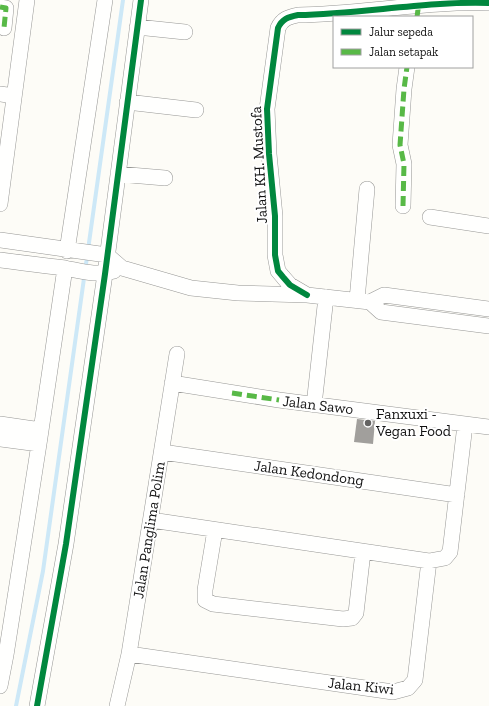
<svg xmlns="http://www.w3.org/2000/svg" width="489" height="706" viewBox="0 0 489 706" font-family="'Zilla Slab',serif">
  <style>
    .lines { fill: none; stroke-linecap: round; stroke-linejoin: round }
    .stream { stroke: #cde8f7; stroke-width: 4 }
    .building { fill: #a19f9c }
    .street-casing { stroke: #979795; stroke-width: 16 }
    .street { stroke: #fffffe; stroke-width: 15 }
    .quiet { stroke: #58b947; stroke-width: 5; stroke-dasharray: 10 5; stroke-linecap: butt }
    .cycleway-casing { stroke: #fff; stroke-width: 8 }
    .cycleway { stroke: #00873e; stroke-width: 6 }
    .poi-dot { fill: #646362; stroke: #fff; stroke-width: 1.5 }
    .labels { text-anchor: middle; stroke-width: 4; stroke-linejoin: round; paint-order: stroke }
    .street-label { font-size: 15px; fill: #111; stroke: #fff }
    .poi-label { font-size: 15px; fill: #111; stroke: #fff; text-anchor: start }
  </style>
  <rect width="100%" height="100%" fill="#fdfcf7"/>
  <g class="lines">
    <path class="stream" d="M 16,706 L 43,571 L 123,0"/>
  </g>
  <path class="building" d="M 357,419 L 375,421 L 373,444 L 354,442 Z"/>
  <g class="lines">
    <defs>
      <path id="street" d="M 0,7 L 6,8 L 4,28
        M 137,27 L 185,32
        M 0,94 L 14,96
        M 127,102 L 196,110
        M 118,174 L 165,178
        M 0,204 L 27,0
        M 403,206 L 404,164 L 400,145 L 404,89 L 407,67
        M 430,217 L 489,226
        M 0,240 L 107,255 L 122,268 L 191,288 L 238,293 L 307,295 L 370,302
        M 67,251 L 105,0
        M 0,260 C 21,263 43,265 65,268 C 81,271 97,276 114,271
        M 307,295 L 290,285 L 283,277 L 278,271 L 275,255 L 275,216 L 269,154 L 267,109 L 278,28 C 282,19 288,17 298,15 C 362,14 425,1 489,3
        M 357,300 L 367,189
        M 370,302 L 381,312 L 489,326
        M 370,302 L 384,295 L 489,309
        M 172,383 L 279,400 L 489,427
        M 314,405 L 326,297
        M 0,424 L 41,430
        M 0,439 L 39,444
        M 162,452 L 457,495
        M 151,520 L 429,561 L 445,558 L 450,552 L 465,425
        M 215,530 L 205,590 L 205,600 L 213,604 L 343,619 L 352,618 L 356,613 L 363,552
        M 129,654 L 393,692 L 408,688 L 415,680 L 429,561
        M 0,686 L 6,655 L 39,444 L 65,268
        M 37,706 L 66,544 L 105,274 L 141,0
        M 117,706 L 129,654 L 177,354"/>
    </defs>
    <use href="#street" class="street-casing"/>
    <use href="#street" class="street"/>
    <path class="quiet" d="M 0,7 L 6,8 L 4,28
      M 417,17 L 419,2
      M 403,206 L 404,164 L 400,145 L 404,89 L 407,67
      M 232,393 L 279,400"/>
    <defs>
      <path id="cycleway" d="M 307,295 L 290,285 L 283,277 L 278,271 L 275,255 L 275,216 L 269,154 L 267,109 L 278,28 C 282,19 288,17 298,15 C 362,14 425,1 489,3
        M 37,706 L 66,544 L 105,274 L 141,0"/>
    </defs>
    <use href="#cycleway" class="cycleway-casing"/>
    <use href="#cycleway" class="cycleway"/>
  </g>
  <circle class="poi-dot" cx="368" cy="423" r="4"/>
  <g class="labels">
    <g class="street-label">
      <text transform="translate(259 165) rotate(-93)" y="5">Jalan KH. Mustofa</text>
      <text transform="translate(318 405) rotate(7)" y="5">Jalan Sawo</text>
      <text transform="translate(309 473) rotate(8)" y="5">Jalan Kedondong</text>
      <text transform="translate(149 530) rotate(-81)" y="5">Jalan Panglima Polim</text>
      <text transform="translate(361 686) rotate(6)" y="5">Jalan Kiwi</text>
    </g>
    <g class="poi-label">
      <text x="376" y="419">Fanxuxi -<tspan x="376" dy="17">Vegan Food</tspan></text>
    </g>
  </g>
  <rect x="333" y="16" width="140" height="52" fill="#ffffff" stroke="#a0a0a0"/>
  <rect x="341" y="29" width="20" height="6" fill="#00873e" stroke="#a0a0a0"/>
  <text x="369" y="36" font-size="12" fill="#111111">Jalur sepeda</text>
  <rect x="341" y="49" width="20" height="6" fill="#58b947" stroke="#a0a0a0"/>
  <text x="369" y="56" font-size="12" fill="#111111">Jalan setapak</text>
</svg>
